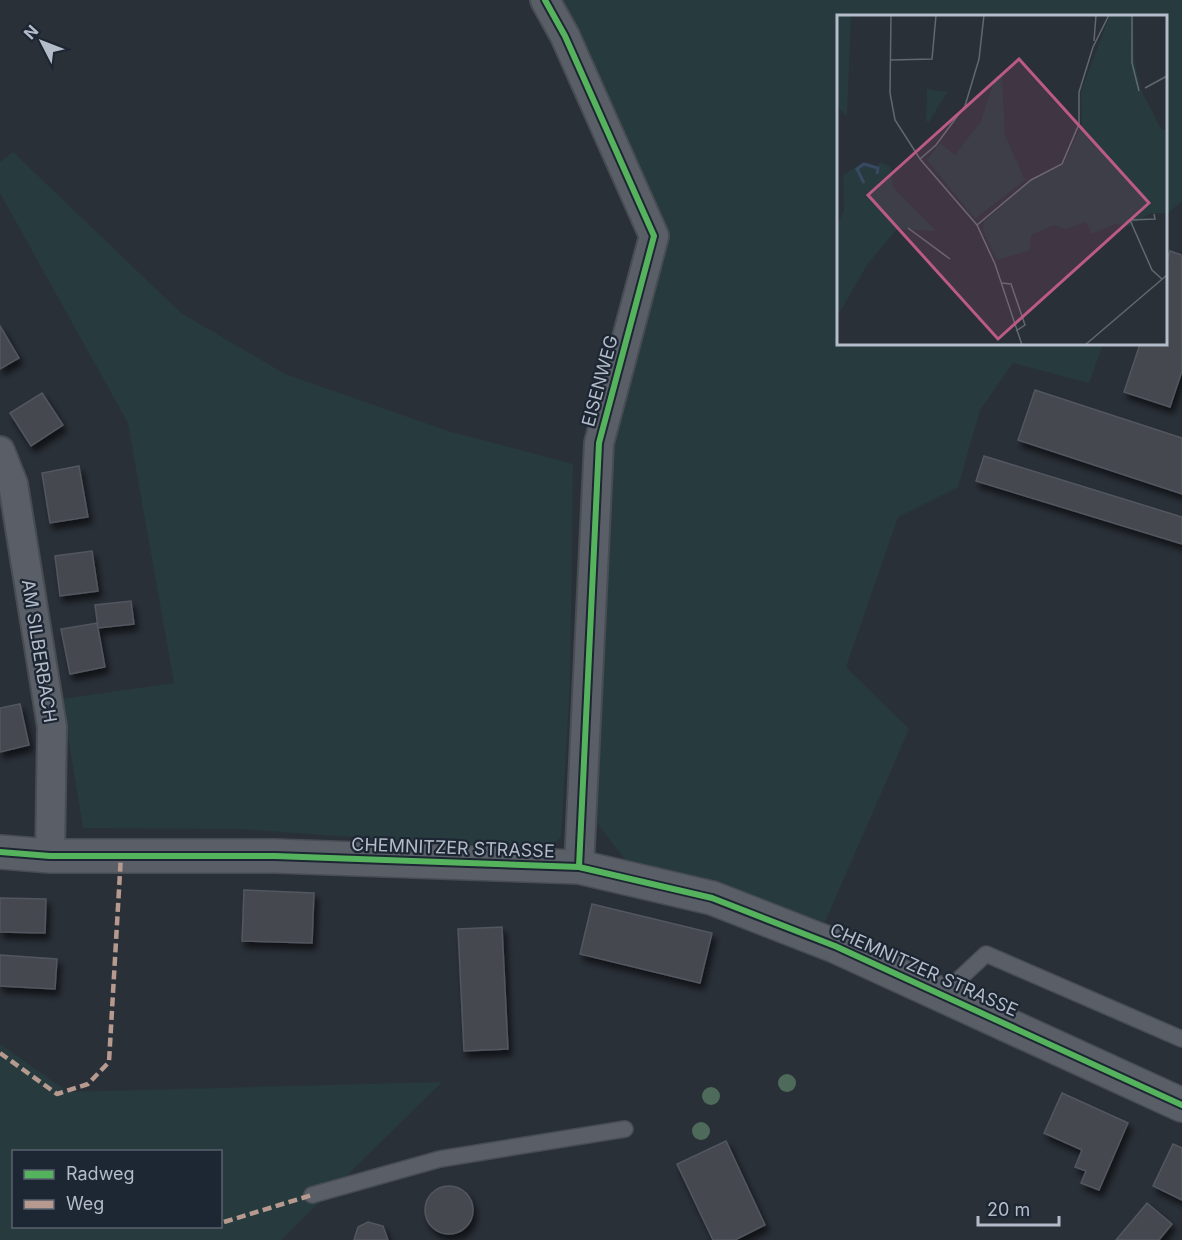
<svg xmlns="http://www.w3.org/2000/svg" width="1182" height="1240" viewBox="0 0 1182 1240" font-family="Inter,sans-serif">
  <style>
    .green { fill: #273a3e; fill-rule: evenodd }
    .building { fill: #444950; stroke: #52575f; stroke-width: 1.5; filter: url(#shadow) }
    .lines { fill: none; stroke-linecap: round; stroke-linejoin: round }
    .service-casing { stroke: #484c53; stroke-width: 18 }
    .minor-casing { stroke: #484c53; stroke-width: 32 }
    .tertiary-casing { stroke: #484c53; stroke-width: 36 }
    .service { stroke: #5a5e66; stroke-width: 15 }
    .minor { stroke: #5a5e66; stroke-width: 28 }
    .tertiary { stroke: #5a5e66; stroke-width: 33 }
    .quiet { stroke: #b69a8f; stroke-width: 4.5; stroke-dasharray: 9 4.5; stroke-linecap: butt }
    .cycleway-casing { stroke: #1d2633; stroke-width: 10 }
    .cycleway { stroke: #56b35d; stroke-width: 6 }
    .tree { fill: #4e6a5a }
    .labels { text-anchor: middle; stroke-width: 4.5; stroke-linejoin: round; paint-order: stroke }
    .street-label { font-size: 18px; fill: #b4bcc9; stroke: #1d2633 }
    .inset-river { fill: none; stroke: #384963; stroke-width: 3 }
    .inset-road { fill: none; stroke: #616872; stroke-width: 1.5 }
    .view { fill: #bc5a87; fill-opacity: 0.15; stroke: #bc5a87; stroke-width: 3 }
    .inset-edge { fill: none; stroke: #b4bcc9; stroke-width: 3 }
  </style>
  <defs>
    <filter id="shadow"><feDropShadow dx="3.5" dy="6" stdDeviation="3" flood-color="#0009"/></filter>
  </defs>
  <rect width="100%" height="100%" fill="#2a3038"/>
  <path class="green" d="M 562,0 L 1182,0 L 1182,201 L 1166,215 L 1166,16 L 838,16 L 838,344 L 1103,344 L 1089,383 L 1013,363 L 980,410 L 958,487 L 898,517 L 846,667 L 909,729 L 825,922 L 627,862 L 594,819 L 606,443 L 661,237 Z
    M 13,152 L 181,313 L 285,374 L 448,431 L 573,464 L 570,685 L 561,837 L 547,851 L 241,829 L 83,828 L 62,699 L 174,683 L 128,423 L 0,193 L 0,162 Z
    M 0,1044 L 68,1092 L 442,1082 L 281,1240 L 0,1240 ZM 14,1152 L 220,1152 L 220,1226 L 14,1226 Z"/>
  <path class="building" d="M 1170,251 L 1182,255 L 1182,371 L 1170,407 L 1124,392 L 1140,344 L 1166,344 L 1166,264 Z
    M 0,326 L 19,358 L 0,369 Z
    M 1035,390 L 1182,438 L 1182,494 L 1018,440 Z
    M 42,393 L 63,425 L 31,446 L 10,413 Z
    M 984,456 L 1182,517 L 1182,544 L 976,481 Z
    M 79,466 L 88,517 L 50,523 L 42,473 Z
    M 92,551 L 98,591 L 60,596 L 55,556 Z
    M 131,601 L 134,624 L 98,628 L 95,605 Z
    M 97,623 L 105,667 L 70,674 L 61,629 Z
    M 20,704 L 29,745 L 0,752 L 0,708 Z
    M 244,890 L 314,893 L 312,943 L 242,941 Z
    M 0,898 L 46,899 L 45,933 L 0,932 Z
    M 592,904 L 712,933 L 700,983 L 580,954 Z
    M 502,927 L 508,1049 L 464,1051 L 458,929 Z
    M 0,955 L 57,959 L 55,989 L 0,986 Z
    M 1062,1093 L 1128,1123 L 1099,1190 L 1081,1183 L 1086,1171 L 1075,1167 L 1082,1150 L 1044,1133 Z
    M 726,1141 L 765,1225 L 735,1240 L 713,1240 L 677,1164 Z
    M 1173,1144 L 1182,1148 L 1182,1200 L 1153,1186 Z
    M425 1210a24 24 0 1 1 48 0a24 24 0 1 1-48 0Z
    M 1147,1203 L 1172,1224 L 1159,1240 L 1116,1240 Z
    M 368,1222 L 383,1226 L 388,1240 L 354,1240 L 358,1227 Z"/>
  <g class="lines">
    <defs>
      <path id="service" d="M 942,995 L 986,954 L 1182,1039
        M 312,1195 L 440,1159 L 625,1129"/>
      <path id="minor" d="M 545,0 L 565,36 L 654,236 L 599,443 L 579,867
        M 0,451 L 13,484 L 52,727 L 50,856"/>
      <path id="tertiary" d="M 0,852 L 50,856 L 275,856 L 579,867 L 712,898 L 835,946 L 1182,1105"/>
    </defs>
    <use href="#service" class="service-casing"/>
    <use href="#minor" class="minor-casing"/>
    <use href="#tertiary" class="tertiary-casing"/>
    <use href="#service" class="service"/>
    <use href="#minor" class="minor"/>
    <use href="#tertiary" class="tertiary"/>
    <path class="quiet" d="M 0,1053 L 57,1094 L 88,1084 L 109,1062 L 121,855
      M 224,1222 L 312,1195"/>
    <defs>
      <path id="cycleway" d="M 545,0 L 565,36 L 654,236 L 599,443 L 579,867
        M 0,852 L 50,856 L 275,856 L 579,867 L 712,898 L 835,946 L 1182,1105"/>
    </defs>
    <use href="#cycleway" class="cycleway-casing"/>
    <use href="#cycleway" class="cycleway"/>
  </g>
  <g class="tree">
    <circle cx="787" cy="1083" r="9"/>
    <circle cx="711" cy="1096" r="9"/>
    <circle cx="701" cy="1131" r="9"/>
  </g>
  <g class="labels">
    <g class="street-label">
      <text transform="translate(600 381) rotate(-75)" y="6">EISENWEG</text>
      <text transform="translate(39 651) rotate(81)" y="6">AM SILBERBACH</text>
      <text transform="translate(453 848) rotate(2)" y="6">CHEMNITZER STRASSE</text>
      <text transform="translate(924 970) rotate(24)" y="6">CHEMNITZER STRASSE</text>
    </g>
  </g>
  <g transform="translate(837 15)">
    <rect width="330" height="330" fill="#2a3038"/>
    <path d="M 0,0 L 14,0 L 10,101 L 0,92 ZM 273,0 L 296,0 L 297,43 L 304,75 L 324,114 L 330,115 L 330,198 L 314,198 L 292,211 L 278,209 L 255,219 L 249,207 L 228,214 L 217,210 L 194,220 L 193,235 L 160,245 L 146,215 L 147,206 L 194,166 L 226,150 L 245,110 L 244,76 ZM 159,61 L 165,62 L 168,120 L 188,165 L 138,204 L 90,145 L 103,128 L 118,140 L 144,106 ZM 90,74 L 110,77 L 92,107 L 89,106 ZM 43,147 L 54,152 L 56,172 L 99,216 L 60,214 L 30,250 L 0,302 L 0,211 L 7,195 L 6,160 L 25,148 L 39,152 Z" fill="#273a3e"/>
    <path class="inset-river" d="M 27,168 L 20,154 L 27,149 L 41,153 L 40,159"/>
    <path class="inset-road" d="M 54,0 L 53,78 L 58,105 L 83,144 L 140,210 L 158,249 L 185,330M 295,0 L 295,48 L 302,76M 257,26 L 259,0M 53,45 L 95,44 L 99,0M 308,73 L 330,61M 83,144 L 99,130 L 128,91 L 142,44 L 147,0M 317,199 L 318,204 L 293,205 L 315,255 L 325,264M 140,210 L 194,165 L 225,149 L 242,109 L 242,77 L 256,32 L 272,0M 71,213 L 113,244M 164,268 L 174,269 L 188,310 L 179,316M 248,330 L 330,260"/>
    <path class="view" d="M 182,44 L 312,188 L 161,324 L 31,180 Z"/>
    <rect width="330" height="330" class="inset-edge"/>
  </g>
  <rect x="12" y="1150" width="210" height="78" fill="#1d2633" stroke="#59626f" stroke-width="1.5"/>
  <rect x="24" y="1170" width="30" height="9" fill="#56b35d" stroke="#59626f" stroke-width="1.5"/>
  <text x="66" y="1180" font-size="18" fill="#b4bcc9">Radweg</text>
  <rect x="24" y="1200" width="30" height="9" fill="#b69a8f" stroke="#59626f" stroke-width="1.5"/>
  <text x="66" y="1210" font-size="18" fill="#b4bcc9">Weg</text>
  <g transform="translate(42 42) rotate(312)" stroke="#1d2633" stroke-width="4.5" paint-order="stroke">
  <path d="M0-4.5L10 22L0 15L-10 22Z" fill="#b4bcc9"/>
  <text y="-9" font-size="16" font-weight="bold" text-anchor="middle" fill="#b4bcc9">N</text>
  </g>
  <path d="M978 1216v9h81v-9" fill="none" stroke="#b4bcc9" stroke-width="3"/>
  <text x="987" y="1216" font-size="18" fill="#b4bcc9" stroke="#1d2633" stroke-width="4.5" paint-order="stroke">20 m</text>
</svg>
